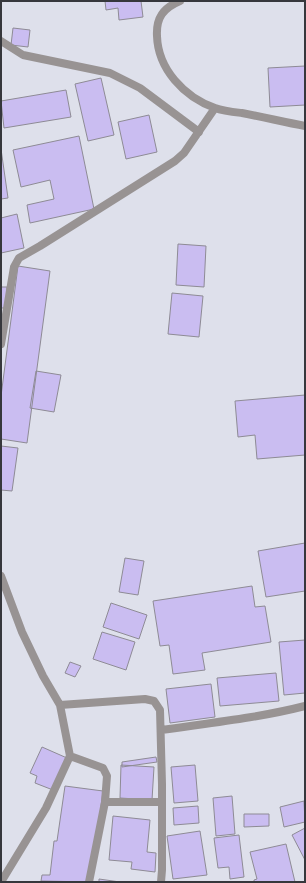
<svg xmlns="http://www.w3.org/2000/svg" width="306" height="883" viewBox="0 0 306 883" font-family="Cabin,sans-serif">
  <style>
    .building { fill: #cabdf1; stroke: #8e8b95 }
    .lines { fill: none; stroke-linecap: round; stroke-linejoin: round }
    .street { stroke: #989393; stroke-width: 8 }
  </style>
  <rect width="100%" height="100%" fill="#dee0eb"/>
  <path class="building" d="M 105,1 L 141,1 L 143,17 L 119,20 L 118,8 L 106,10 Z
    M 13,28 L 30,30 L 28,47 L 11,45 Z
    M 305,66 L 305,105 L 270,107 L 268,68 Z
    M 101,78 L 114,135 L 88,141 L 75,84 Z
    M 66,90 L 71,117 L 4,128 L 1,101 Z
    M 149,115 L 157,152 L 126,159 L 118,122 Z
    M 79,136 L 94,209 L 30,223 L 27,205 L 54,199 L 50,180 L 21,187 L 13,150 Z
    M 1,149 L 8,198 L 1,199 Z
    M 17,214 L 24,248 L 1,253 L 1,218 Z
    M 178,244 L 206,246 L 204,287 L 176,285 Z
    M 18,266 L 50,271 L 27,443 L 1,439 L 1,396 Z
    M 1,287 L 7,287 L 6,308 L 1,308 Z
    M 172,293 L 203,296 L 199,337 L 168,334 Z
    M 36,371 L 61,375 L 54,412 L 30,408 Z
    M 305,395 L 305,455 L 257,459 L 255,435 L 238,437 L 235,401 Z
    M 1,446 L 18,448 L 12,491 L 1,490 Z
    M 305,543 L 305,591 L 266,597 L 258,551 Z
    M 125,558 L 144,561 L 138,595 L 119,592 Z
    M 252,586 L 255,607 L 265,606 L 271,642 L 202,653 L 205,670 L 173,674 L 169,645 L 160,646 L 153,601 Z
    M 111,603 L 147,615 L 139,639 L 103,627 Z
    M 102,632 L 135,642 L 126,670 L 93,659 Z
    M 305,640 L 305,693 L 284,695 L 279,642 Z
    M 70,662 L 81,666 L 75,677 L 65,673 Z
    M 276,673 L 279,701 L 220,706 L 217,678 Z
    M 211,684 L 215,717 L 170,723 L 166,689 Z
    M 42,747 L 67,758 L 53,790 L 35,783 L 37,776 L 30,773 Z
    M 156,757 L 157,762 L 122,767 L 122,762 Z
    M 121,765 L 154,767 L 152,800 L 120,798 Z
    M 195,765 L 198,801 L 174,803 L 171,767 Z
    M 65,786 L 103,791 L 91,882 L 41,881 L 42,875 L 50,875 L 54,841 L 57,841 Z
    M 232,796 L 235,834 L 216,836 L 213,798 Z
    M 304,801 L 305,822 L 284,827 L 280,807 Z
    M 198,806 L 199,823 L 174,825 L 173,808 Z
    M 244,814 L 269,814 L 269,826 L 244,827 Z
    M 113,816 L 150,820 L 147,852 L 156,853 L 155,872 L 131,869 L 132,862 L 109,860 Z
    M 305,828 L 305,860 L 292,835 Z
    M 200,831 L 207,875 L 173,879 L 167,836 Z
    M 239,835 L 244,877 L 230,879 L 229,867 L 218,868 L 214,838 Z
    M 286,844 L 295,882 L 254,882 L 254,880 L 257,879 L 250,852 Z
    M 99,879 L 120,882 L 99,882 Z"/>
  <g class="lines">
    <path class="street" d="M 180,1 C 163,8 156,18 157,36 C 158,69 184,97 215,108 C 223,111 233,112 242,113 C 263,117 284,122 305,126
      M 1,41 L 23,55 L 110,73 L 140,88 L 199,132
      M 1,344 L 14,267 L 19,258 L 40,246 L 175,161 L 184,153 L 215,108
      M 1,576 L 22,632 L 43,676 L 60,705
      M 161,730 C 209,723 258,718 305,706
      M 70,756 L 103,768 L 107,776 L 105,802 L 89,882
      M 105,802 L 162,802
      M 1,882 L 46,808 L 70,756 L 60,705 L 145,699 L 154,701 L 160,710 L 162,784 L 162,870 L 161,882"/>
  </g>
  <rect width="306" height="883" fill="none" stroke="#36373c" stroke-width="4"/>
</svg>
